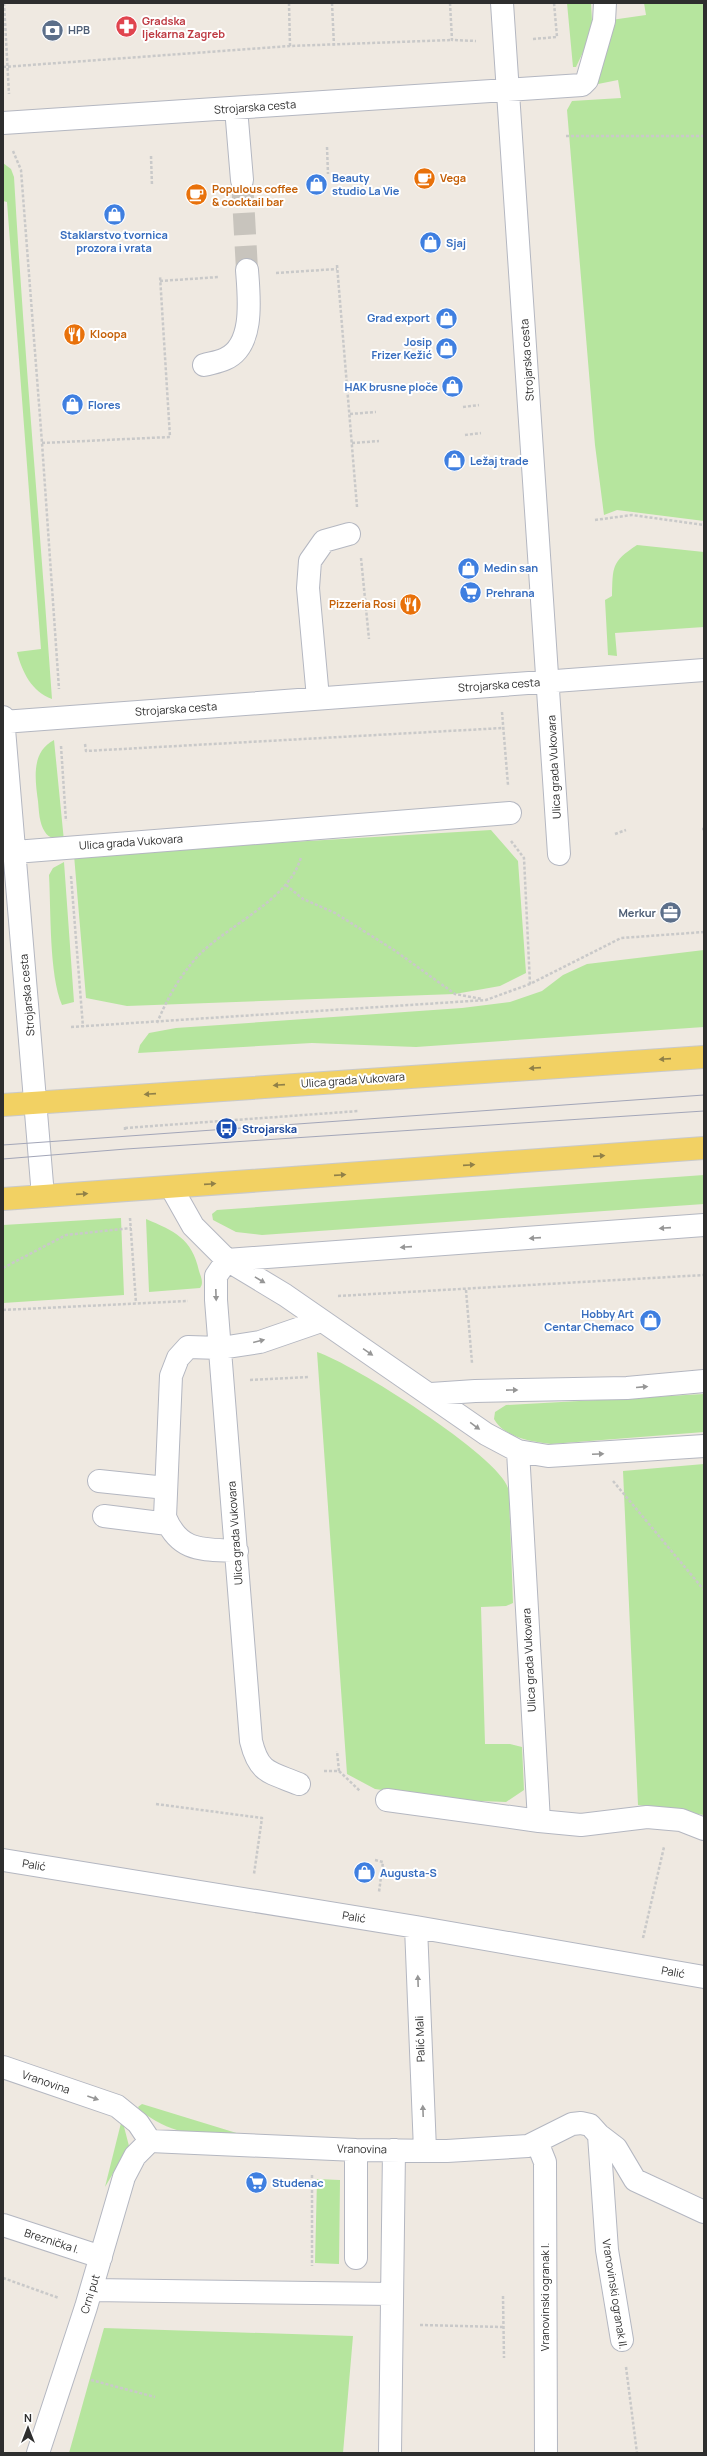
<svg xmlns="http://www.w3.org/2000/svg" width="707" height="2456" viewBox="0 0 707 2456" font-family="Manrope,sans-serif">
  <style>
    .green { fill: #b6e59e }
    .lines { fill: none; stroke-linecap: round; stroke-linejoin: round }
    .minor-tunnel { stroke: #c8c4bd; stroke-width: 22; stroke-dasharray: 22 11; stroke-linecap: butt }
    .minor-casing { stroke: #b4b7c1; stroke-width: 24 }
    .major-casing { stroke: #c9c9c9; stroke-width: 24 }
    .path { stroke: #c9c9c9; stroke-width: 2.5; stroke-dasharray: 3 2; stroke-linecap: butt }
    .minor { stroke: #fff; stroke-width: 22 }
    .major { stroke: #f2d163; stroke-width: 22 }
    .tram { stroke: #a3a6b8; stroke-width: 1 }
    .oneway { fill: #908048 }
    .oneway2 { fill: #969696 }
    .labels { text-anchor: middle; stroke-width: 4; stroke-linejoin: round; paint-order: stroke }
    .health-label { font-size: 11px; font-weight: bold; fill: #be3a42; stroke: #fff; text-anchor: start }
    .service-label { font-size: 11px; font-weight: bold; fill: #4e5e75; stroke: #fff; text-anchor: start }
    .street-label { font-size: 11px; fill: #2e2e2e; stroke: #fff }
    .shop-label { font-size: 11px; font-weight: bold; fill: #366cbe; stroke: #fff; text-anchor: start }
    .food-label { font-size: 11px; font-weight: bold; fill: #c56008; stroke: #fff; text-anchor: start }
    .transit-label { font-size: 11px; font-weight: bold; fill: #164399; stroke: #fff; text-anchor: start }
  </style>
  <rect width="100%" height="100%" fill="#efe9e1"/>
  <path class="green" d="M 567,3 L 591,3 L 592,21 L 596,22 L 593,31 L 576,67 L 573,67 Z
    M 644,3 L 704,3 L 704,521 L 617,510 L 604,515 L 595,445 L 567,110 L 572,101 L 621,98 L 618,80 L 598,84 L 596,66 L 611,20 L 646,15 Z
    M 3,163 L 11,169 L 14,177 C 24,351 40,525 52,699 C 32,692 22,672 17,652 L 41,649 L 7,202 L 3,201 Z
    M 637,545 L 704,552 L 704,627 L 615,633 L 617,656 L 608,655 L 605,600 L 612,596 C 613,567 611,562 637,545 Z
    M 54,740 L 64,841 C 57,839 48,838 45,832 C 39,823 39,811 38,801 C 35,779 31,752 54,740 Z
    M 491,830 L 518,861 L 526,973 L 500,986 L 455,994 L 127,1006 L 86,998 L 74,855 Z
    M 64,862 L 74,1002 L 62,1005 C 49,975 51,910 49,875 L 53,868 Z
    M 704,950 L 704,1027 L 416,1047 L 312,1043 L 138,1053 L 140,1045 L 149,1033 L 176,1028 L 462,1008 L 510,1002 L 542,991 L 563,975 L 587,964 Z
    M 704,1175 L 704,1204 L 262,1235 L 236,1232 L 213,1220 L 212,1214 L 217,1210 Z
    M 121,1218 L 124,1295 L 3,1303 L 3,1225 Z
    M 146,1219 C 174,1231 192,1238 199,1271 C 201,1277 204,1283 200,1288 L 149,1292 Z
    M 317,1352 C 352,1363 499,1456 508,1488 C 511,1498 509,1511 510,1521 C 511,1548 512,1576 513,1603 L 506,1606 L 481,1607 L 485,1744 L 510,1744 L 522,1747 L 524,1790 L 506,1802 L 456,1800 L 375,1789 L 347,1774 Z
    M 704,1394 L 704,1432 L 551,1444 C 531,1442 504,1437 494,1419 L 495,1412 L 506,1405 Z
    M 704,1464 L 704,1815 L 638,1805 L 623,1471 Z
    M 142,2104 L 243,2135 C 202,2135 173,2137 140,2110 L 138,2107 Z
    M 122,2119 L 129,2146 L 105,2187 Z
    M 317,2179 L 340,2180 L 339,2264 L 315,2263 Z
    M 104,2328 L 353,2336 L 343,2453 L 69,2453 Z"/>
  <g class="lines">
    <path class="minor-tunnel" d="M 242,180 L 247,270"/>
    <defs>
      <path id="minor" d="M 502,3 L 559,854
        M 236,108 L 242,180
        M 3,123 L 582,85 L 587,80 L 604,21 L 605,3
        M 204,365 C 211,363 219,362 225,359 C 255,346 249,297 247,270
        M 318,698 L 308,588 L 310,561 L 324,541 L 349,534
        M 3,717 L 43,1196
        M 3,722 L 704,670
        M 15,852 L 510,813
        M 171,1187 L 193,1226 L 227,1260 L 285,1295 L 486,1434 L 518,1451 L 548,1456 L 704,1446
        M 227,1260 L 216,1276 L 216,1300 L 251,1741 C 259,1774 270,1772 299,1784
        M 227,1260 L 704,1225
        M 431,1394 L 475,1391 L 627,1388 L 704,1381
        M 518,1451 L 539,1821
        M 99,1481 L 166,1488
        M 104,1516 L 168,1524
        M 237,1551 C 203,1549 180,1553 165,1517 L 171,1376 L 178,1358 L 188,1347 L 221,1348 L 260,1342 L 321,1321
        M 387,1800 L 539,1821 L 581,1825 L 647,1817 L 681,1820 L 704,1829
        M 3,1860 L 416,1927 L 704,1977
        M 416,1927 L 425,2150
        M 3,2067 L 117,2106 L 138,2123 L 150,2141
        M 599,2135 L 607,2250 L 622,2340
        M 150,2141 L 356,2150 L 447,2151 L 528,2146 L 572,2124 L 581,2123 L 590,2125 L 599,2135 L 616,2148 L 635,2180 L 704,2212
        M 537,2142 L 545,2162 L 546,2453
        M 3,2225 L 101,2257
        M 356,2258 L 356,2150
        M 91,2290 L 392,2294
        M 38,2453 L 86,2307 L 124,2177 L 135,2156 L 150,2141
        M 390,2453 L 394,2150"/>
      <path id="major" d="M 3,1105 L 704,1057
        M 3,1199 L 704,1148"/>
    </defs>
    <use href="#minor" class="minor-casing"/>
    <use href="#major" class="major-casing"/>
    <path class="path" d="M 4,3 L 9,94
      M 289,3 L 290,46
      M 332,3 L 334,46
      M 450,3 L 452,40 L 476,41
      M 533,39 L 557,37 L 554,3
      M 3,67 L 290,46 L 452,40
      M 566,136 L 704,136
      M 327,147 L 328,174
      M 13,151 L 21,170 L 42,443 L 59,689
      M 151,156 L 152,186
      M 337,265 L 357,507
      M 276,273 L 337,269
      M 160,281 L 219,277
      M 463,407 L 479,405
      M 350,414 L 376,412
      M 465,435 L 481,433
      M 42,443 L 170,437 L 160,276
      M 352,443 L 379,441
      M 595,520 L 632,515 L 704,525
      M 361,558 L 369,639
      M 502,712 L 508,785
      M 85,744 L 86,751 L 503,728
      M 61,746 L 66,821
      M 702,829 L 704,829
      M 615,834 L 626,830
      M 511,841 L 524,858 L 530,984
      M 71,876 L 83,1027
      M 286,885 L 303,899 L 335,913 L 394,950 L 455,994 L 482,999
      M 157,1023 C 168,997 181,973 201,953 C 230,924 290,899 301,857
      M 71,1027 L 486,1000 L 530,984 L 621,938 L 704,932
      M 125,1127 L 125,1132
      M 125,1128 L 359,1111
      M 130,1218 L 136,1303
      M 3,1268 L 66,1235 L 131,1228
      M 466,1290 L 472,1363
      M 338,1296 L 704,1275
      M 3,1310 L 188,1301
      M 250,1380 L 308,1377
      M 613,1481 L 704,1590
      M 324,1771 L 339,1771 L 337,1751
      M 339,1771 L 360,1791
      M 156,1804 L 262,1818 L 254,1874
      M 375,1860 L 383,1862 L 379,1892
      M 643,1938 L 664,1847
      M 312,2175 L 312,2266
      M 3,2278 L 59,2298
      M 503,2296 L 504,2358
      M 420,2325 L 503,2327
      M 626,2367 L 637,2453
      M 91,2380 L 155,2397"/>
    <use href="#minor" class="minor"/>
    <use href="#major" class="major"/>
    <path class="tram" d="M 3,1145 L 704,1095
      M 3,1159 L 126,1149 L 704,1111"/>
  </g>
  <defs><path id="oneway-solid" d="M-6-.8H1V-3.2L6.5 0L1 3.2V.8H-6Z"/></defs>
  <g class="oneway">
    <use href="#oneway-solid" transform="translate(665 1059) rotate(176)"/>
    <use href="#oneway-solid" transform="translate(535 1068) rotate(176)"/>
    <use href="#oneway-solid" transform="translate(279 1085) rotate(176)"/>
    <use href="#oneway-solid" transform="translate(150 1094) rotate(176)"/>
    <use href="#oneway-solid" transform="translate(599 1156) rotate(-4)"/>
    <use href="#oneway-solid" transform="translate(469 1165) rotate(-4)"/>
    <use href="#oneway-solid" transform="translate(340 1175) rotate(-4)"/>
    <use href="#oneway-solid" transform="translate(210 1184) rotate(-4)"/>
    <use href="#oneway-solid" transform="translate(82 1194) rotate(-4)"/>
  </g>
  <g class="oneway2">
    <use href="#oneway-solid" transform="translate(665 1228) rotate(176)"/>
    <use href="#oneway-solid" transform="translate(535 1238) rotate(176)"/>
    <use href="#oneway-solid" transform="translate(406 1247) rotate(176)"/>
    <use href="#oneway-solid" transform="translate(260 1280) rotate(31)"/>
    <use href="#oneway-solid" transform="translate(216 1295) rotate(88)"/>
    <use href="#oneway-solid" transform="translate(259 1341) rotate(-14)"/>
    <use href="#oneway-solid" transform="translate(368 1352) rotate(34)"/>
    <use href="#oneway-solid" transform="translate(642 1387) rotate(-5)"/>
    <use href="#oneway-solid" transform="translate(512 1390) rotate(-1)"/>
    <use href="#oneway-solid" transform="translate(475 1426) rotate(36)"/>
    <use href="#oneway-solid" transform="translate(598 1454) rotate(-3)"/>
    <use href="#oneway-solid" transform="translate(418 1981) rotate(-92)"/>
    <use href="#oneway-solid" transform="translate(93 2098) rotate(19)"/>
    <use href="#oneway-solid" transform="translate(423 2111) rotate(-92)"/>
  </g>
  <defs>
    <symbol id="pharmacy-disc" viewBox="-11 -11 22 22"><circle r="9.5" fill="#e0444e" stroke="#fff"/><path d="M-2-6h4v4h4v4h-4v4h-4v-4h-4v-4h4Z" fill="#fff"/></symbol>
    <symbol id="bank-disc" viewBox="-11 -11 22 22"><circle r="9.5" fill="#5c6f8a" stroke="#fff"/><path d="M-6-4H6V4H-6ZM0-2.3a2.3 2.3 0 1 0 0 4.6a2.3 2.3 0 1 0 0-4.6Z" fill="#fff"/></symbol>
    <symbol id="cafe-disc" viewBox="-11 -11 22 22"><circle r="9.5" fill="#e8710a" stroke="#fff"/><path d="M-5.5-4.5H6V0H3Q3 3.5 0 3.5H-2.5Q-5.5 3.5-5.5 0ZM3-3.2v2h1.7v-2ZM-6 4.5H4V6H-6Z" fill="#fff"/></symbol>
    <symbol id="shop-disc" viewBox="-11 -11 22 22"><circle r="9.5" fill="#3f7fe0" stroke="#fff"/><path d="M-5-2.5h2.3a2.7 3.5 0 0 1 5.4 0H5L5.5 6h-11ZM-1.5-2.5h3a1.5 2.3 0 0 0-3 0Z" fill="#fff"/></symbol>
    <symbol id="restaurant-disc" viewBox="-11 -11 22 22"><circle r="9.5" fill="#e8710a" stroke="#fff"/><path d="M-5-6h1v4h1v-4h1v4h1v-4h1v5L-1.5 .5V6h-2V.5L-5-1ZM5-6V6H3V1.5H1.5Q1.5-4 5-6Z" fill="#fff"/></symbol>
    <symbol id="supermarket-disc" viewBox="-11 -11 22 22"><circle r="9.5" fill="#3f7fe0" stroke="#fff"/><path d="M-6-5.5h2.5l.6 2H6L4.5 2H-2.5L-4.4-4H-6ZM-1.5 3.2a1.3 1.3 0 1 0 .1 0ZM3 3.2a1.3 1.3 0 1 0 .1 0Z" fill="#fff"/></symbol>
    <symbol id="office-disc" viewBox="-11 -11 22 22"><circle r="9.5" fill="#5c6f8a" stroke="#fff"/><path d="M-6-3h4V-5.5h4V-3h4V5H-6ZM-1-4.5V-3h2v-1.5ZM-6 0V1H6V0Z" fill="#fff"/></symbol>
    <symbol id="bus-disc" viewBox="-11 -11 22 22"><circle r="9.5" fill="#1a4fb4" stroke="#fff"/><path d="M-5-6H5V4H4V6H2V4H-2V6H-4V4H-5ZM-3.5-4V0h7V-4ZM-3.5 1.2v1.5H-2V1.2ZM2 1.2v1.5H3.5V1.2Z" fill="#fff"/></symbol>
  </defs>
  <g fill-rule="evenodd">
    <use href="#pharmacy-disc" x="114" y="14" width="25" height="25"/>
    <use href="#bank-disc" x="40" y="18" width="25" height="25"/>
    <use href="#cafe-disc" x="412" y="166" width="25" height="25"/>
    <use href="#shop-disc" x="304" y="172" width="25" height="25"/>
    <use href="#cafe-disc" x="184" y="182" width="25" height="25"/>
    <use href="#shop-disc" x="102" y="202" width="25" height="25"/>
    <use href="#shop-disc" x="418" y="230" width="25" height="25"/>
    <use href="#shop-disc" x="434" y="306" width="25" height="25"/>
    <use href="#restaurant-disc" x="62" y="322" width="25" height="25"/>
    <use href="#shop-disc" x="434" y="336" width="25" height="25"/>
    <use href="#shop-disc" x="440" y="374" width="25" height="25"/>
    <use href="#shop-disc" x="60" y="392" width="25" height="25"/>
    <use href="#shop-disc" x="442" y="448" width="25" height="25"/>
    <use href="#shop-disc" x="456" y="556" width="25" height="25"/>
    <use href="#supermarket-disc" x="458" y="580" width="25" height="25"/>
    <use href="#restaurant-disc" x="398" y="592" width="25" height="25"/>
    <use href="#office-disc" x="658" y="900" width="25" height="25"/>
    <use href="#bus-disc" x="214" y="1116" width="25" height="25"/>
    <use href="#shop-disc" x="638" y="1308" width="25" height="25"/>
    <use href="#shop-disc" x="352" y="1860" width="25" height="25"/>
    <use href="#supermarket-disc" x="244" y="2170" width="25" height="25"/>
  </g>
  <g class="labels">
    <g class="health-label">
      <text x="142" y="25">Gradska<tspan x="142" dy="13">ljekarna Zagreb</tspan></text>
    </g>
    <g class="service-label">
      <text x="68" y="34">HPB</text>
      <text x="656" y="917" text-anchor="end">Merkur</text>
    </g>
    <g class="street-label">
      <text transform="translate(255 107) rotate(-4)" y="4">Strojarska cesta</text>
      <text transform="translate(527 360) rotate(-94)" y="4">Strojarska cesta</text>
      <text transform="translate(499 685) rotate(-4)" y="4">Strojarska cesta</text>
      <text transform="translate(176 709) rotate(-4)" y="4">Strojarska cesta</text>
      <text transform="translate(554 767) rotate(-93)" y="4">Ulica grada Vukovara</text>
      <text transform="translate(131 842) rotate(-4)" y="4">Ulica grada Vukovara</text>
      <text transform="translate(27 995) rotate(-95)" y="4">Strojarska cesta</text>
      <text transform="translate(353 1080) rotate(-4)" y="4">Ulica grada Vukovara</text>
      <text transform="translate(235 1533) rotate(-94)" y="4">Ulica grada Vukovara</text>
      <text transform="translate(529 1660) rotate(-93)" y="4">Ulica grada Vukovara</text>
      <text transform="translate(34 1865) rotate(9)" y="4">Palić</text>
      <text transform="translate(354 1917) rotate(9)" y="4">Palić</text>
      <text transform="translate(673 1972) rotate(10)" y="4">Palić</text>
      <text transform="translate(420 2039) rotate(-92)" y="4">Palić Mali</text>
      <text transform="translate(46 2082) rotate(19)" y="4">Vranovina</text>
      <text transform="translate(362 2149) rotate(1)" y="4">Vranovina</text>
      <text transform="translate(52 2241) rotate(18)" y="4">Breznička I.</text>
      <text transform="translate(90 2294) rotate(-73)" y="4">Crni put</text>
      <text transform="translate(615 2294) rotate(81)" y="4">Vranovinski ogranak II.</text>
      <text transform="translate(545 2297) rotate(-90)" y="4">Vranovinski ogranak I.</text>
    </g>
    <g class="shop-label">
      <text x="332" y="182">Beauty<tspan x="332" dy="13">studio La Vie</tspan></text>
      <text x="114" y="239" text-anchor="middle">Staklarstvo tvornica<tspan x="114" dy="13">prozora i vrata</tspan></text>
      <text x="446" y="247">Sjaj</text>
      <text x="430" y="322" text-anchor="end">Grad export</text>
      <text x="432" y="346" text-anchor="end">Josip<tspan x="432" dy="13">Frizer Kežić</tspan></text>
      <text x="438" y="391" text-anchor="end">HAK brusne ploče</text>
      <text x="88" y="409">Flores</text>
      <text x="470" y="465">Ležaj trade</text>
      <text x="484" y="572">Medin san</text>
      <text x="486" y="597">Prehrana</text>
      <text x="634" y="1318" text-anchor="end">Hobby Art<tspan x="634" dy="13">Centar Chemaco</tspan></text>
      <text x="380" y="1877">Augusta-S</text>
      <text x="272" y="2187">Studenac</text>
    </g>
    <g class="food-label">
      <text x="440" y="182">Vega</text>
      <text x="212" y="193">Populous coffee<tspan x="212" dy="13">&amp; cocktail bar</tspan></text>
      <text x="90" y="338">Kloopa</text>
      <text x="396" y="608" text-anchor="end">Pizzeria Rosi</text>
    </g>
    <g class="transit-label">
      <text x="242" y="1133">Strojarska</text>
    </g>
  </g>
  <rect width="707" height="2456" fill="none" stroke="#2e2e2e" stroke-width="8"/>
  <g transform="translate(28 2428)" stroke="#ffffff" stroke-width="3" paint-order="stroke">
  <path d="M0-3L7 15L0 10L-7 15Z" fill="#2e2e2e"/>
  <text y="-6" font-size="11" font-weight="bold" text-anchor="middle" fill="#2e2e2e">N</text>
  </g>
</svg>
